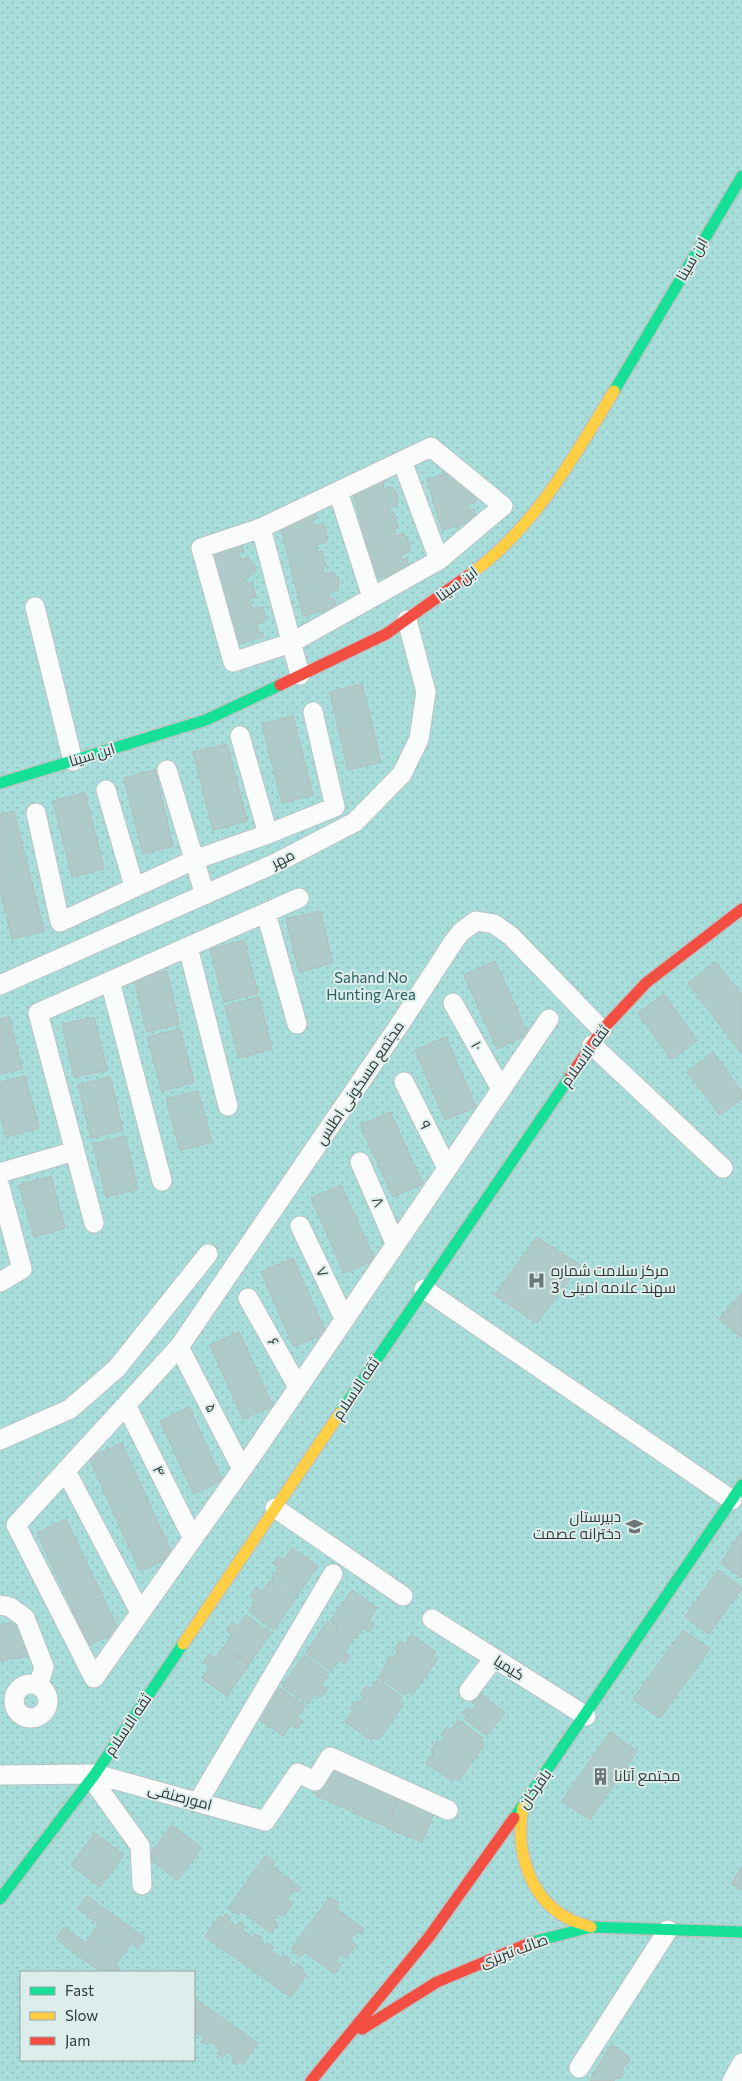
<svg xmlns="http://www.w3.org/2000/svg" width="742" height="2081" viewBox="0 0 742 2081" font-family="Commissioner,Cairo,sans-serif">
  <style>
    .green { fill: url(#green-dots); fill-rule: evenodd }
    .building { fill: #aecbc9; stroke: #b5bcbb }
    .lines { fill: none; stroke-linecap: round; stroke-linejoin: round }
    .street-casing { stroke: #bcc4c3; stroke-width: 21 }
    .fast-casing { stroke: #bcc4c3; stroke-width: 14 }
    .slow-casing { stroke: #bcc4c3; stroke-width: 14 }
    .jam-casing { stroke: #bcc4c3; stroke-width: 14 }
    .street { stroke: #fafcfc; stroke-width: 19 }
    .fast { stroke: #16e098; stroke-width: 11 }
    .slow { stroke: #ffcf43; stroke-width: 11 }
    .jam { stroke: #f24e42; stroke-width: 11 }
    .labels { text-anchor: middle; stroke-width: 4; stroke-linejoin: round; paint-order: stroke }
    .street-label { font-size: 15px; fill: #323938; stroke: #dcedeb }
    .park-label { font-size: 15px; fill: #2a605d; stroke: #dcedeb }
    .poi-label { font-size: 15px; fill: #323938; stroke: #dcedeb; text-anchor: start }
  </style>
  <defs>
    <pattern id="green-dots" width="8" height="8" patternUnits="userSpaceOnUse" patternTransform="scale(1.25)"><rect width="8" height="8" fill="#a7ddda"/><path d="M2 2h.1M6 6h.1" fill="none" stroke="#90bebc" stroke-width="1.8" stroke-linecap="round"/></pattern>
  </defs>
  <rect width="100%" height="100%" fill="#e0e9e8"/>
  <path class="green" d="M 0,0 L 742,0 L 742,2081 L 0,2081 ZM 21,1972 L 194,1972 L 194,2060 L 21,2060 Z"/>
  <path class="building" d="M 385,470 L 388,481 L 383,482 L 384,489 L 392,487 L 398,495 L 397,505 L 389,508 L 391,514 L 394,513 L 398,528 L 394,529 L 396,536 L 404,534 L 410,543 L 409,552 L 401,554 L 402,560 L 407,559 L 410,570 L 375,579 L 350,480 Z
    M 461,470 L 462,486 L 470,484 L 477,495 L 476,502 L 467,505 L 469,511 L 474,509 L 477,520 L 442,530 L 427,479 Z
    M 314,507 L 316,519 L 312,520 L 314,525 L 324,525 L 327,537 L 326,542 L 316,545 L 318,552 L 322,551 L 326,566 L 322,567 L 324,574 L 333,572 L 339,580 L 338,590 L 329,592 L 330,599 L 334,598 L 336,607 L 303,616 L 278,516 Z
    M 241,541 L 244,551 L 238,552 L 241,560 L 248,558 L 255,565 L 255,573 L 245,578 L 247,584 L 252,583 L 256,597 L 249,599 L 252,608 L 263,607 L 266,619 L 264,622 L 256,624 L 259,633 L 262,633 L 263,637 L 235,645 L 209,550 Z
    M 362,684 L 381,762 L 348,770 L 330,692 Z
    M 293,716 L 313,795 L 282,803 L 262,724 Z
    M 227,744 L 247,821 L 213,830 L 193,752 Z
    M 155,770 L 173,846 L 143,854 L 124,778 Z
    M 85,793 L 104,869 L 72,877 L 53,801 Z
    M 14,811 L 44,931 L 12,939 L 0,890 L 0,815 Z
    M 320,911 L 333,963 L 299,972 L 286,919 Z
    M 244,940 L 258,993 L 224,1002 L 210,949 Z
    M 495,961 L 528,1034 L 497,1049 L 464,975 Z
    M 716,962 L 742,996 L 742,1054 L 688,983 Z
    M 167,971 L 179,1024 L 147,1032 L 134,979 Z
    M 664,994 L 697,1041 L 671,1059 L 638,1013 Z
    M 259,997 L 272,1049 L 239,1058 L 225,1006 Z
    M 9,1016 L 22,1069 L 0,1074 L 0,1019 Z
    M 94,1017 L 107,1070 L 74,1077 L 62,1024 Z
    M 180,1029 L 194,1082 L 162,1091 L 147,1037 Z
    M 446,1037 L 476,1107 L 445,1120 L 415,1050 Z
    M 713,1052 L 742,1092 L 742,1099 L 720,1115 L 687,1072 Z
    M 25,1076 L 39,1128 L 6,1137 L 0,1113 L 0,1082 Z
    M 110,1077 L 123,1130 L 91,1138 L 78,1085 Z
    M 198,1091 L 212,1142 L 180,1150 L 166,1099 Z
    M 390,1112 L 423,1184 L 393,1197 L 360,1125 Z
    M 125,1136 L 138,1189 L 106,1197 L 93,1144 Z
    M 51,1176 L 65,1228 L 34,1237 L 19,1185 Z
    M 341,1185 L 375,1260 L 344,1273 L 311,1198 Z
    M 537,1237 L 580,1265 L 537,1323 L 495,1295 Z
    M 293,1258 L 326,1333 L 294,1347 L 261,1272 Z
    M 742,1293 L 742,1338 L 719,1319 Z
    M 239,1332 L 273,1406 L 243,1419 L 210,1345 Z
    M 189,1407 L 222,1480 L 194,1494 L 160,1421 Z
    M 122,1443 L 173,1556 L 140,1571 L 89,1458 Z
    M 66,1519 L 119,1631 L 89,1645 L 37,1533 Z
    M 742,1531 L 742,1578 L 721,1563 Z
    M 292,1548 L 318,1566 L 296,1597 L 271,1579 L 279,1568 L 273,1564 L 278,1556 L 284,1560 Z
    M 718,1570 L 742,1588 L 709,1634 L 685,1617 Z
    M 270,1581 L 295,1599 L 274,1630 L 249,1611 L 256,1600 L 250,1596 L 256,1588 L 262,1592 Z
    M 352,1590 L 377,1608 L 369,1620 L 375,1624 L 369,1632 L 363,1628 L 355,1639 L 330,1621 Z
    M 246,1615 L 271,1633 L 249,1664 L 224,1646 L 232,1635 L 226,1630 L 232,1622 L 237,1627 Z
    M 20,1621 L 27,1656 L 0,1661 L 0,1625 Z
    M 327,1622 L 353,1640 L 345,1652 L 350,1656 L 345,1664 L 339,1660 L 331,1671 L 306,1653 Z
    M 683,1630 L 710,1649 L 660,1718 L 633,1699 Z
    M 411,1635 L 436,1652 L 433,1656 L 437,1660 L 412,1695 L 408,1692 L 405,1695 L 379,1678 L 390,1656 L 393,1658 L 398,1652 L 395,1649 L 400,1641 L 405,1645 Z
    M 223,1647 L 249,1665 L 227,1696 L 202,1678 L 210,1667 L 204,1662 L 209,1654 L 215,1659 Z
    M 304,1655 L 329,1673 L 321,1685 L 327,1689 L 321,1697 L 316,1693 L 308,1704 L 282,1686 Z
    M 377,1680 L 402,1697 L 399,1702 L 403,1705 L 378,1740 L 373,1737 L 371,1740 L 345,1722 L 353,1711 L 350,1709 L 356,1701 L 359,1703 L 363,1697 L 360,1694 L 366,1686 L 371,1689 Z
    M 280,1688 L 305,1706 L 297,1717 L 303,1721 L 297,1729 L 291,1725 L 283,1736 L 258,1718 Z
    M 481,1694 L 505,1713 L 487,1735 L 464,1719 L 468,1716 L 463,1713 L 467,1707 L 472,1711 L 476,1705 L 473,1702 L 475,1696 L 479,1698 Z
    M 458,1720 L 483,1738 L 480,1742 L 484,1745 L 459,1781 L 454,1777 L 452,1781 L 426,1763 L 434,1752 L 431,1750 L 437,1741 L 440,1744 L 445,1738 L 441,1735 L 447,1727 L 451,1730 Z
    M 610,1732 L 637,1751 L 590,1820 L 562,1801 Z
    M 343,1765 L 352,1769 L 349,1776 L 362,1781 L 349,1810 L 315,1795 L 327,1767 L 340,1772 Z
    M 379,1782 L 388,1785 L 385,1792 L 398,1798 L 386,1826 L 351,1812 L 363,1783 L 376,1788 Z
    M 415,1798 L 424,1802 L 421,1808 L 434,1814 L 422,1842 L 387,1828 L 399,1799 L 412,1804 Z
    M 172,1825 L 202,1848 L 177,1880 L 148,1857 Z
    M 95,1833 L 124,1855 L 100,1887 L 71,1865 Z
    M 266,1855 L 275,1862 L 272,1866 L 301,1888 L 298,1892 L 294,1889 L 287,1899 L 293,1903 L 283,1917 L 278,1913 L 273,1920 L 278,1924 L 271,1933 L 241,1911 L 238,1915 L 228,1908 Z
    M 742,1866 L 742,1890 L 732,1884 Z
    M 87,1896 L 145,1938 L 138,1948 L 131,1943 L 115,1966 L 119,1969 L 117,1972 L 101,1972 L 56,1939 L 64,1927 L 86,1943 L 99,1924 L 78,1909 Z
    M 330,1897 L 339,1903 L 335,1908 L 364,1929 L 361,1934 L 357,1931 L 350,1940 L 356,1945 L 346,1958 L 341,1954 L 336,1961 L 341,1965 L 335,1974 L 305,1952 L 301,1957 L 291,1949 Z
    M 226,1914 L 231,1918 L 228,1921 L 236,1927 L 239,1922 L 245,1926 L 242,1930 L 253,1938 L 255,1934 L 262,1938 L 259,1942 L 265,1946 L 267,1943 L 274,1947 L 271,1951 L 282,1958 L 284,1955 L 290,1959 L 288,1963 L 295,1968 L 297,1964 L 303,1968 L 301,1971 L 306,1975 L 291,1997 L 205,1937 L 219,1916 L 223,1918 Z
    M 194,1998 L 258,2043 L 243,2064 L 239,2061 L 236,2065 L 232,2061 L 234,2058 L 227,2052 L 223,2057 L 217,2053 L 220,2049 L 210,2041 L 207,2045 L 201,2041 L 204,2037 L 197,2033 L 194,2035 Z
    M 611,2045 L 628,2056 L 627,2058 L 630,2060 L 621,2070 L 625,2072 L 620,2079 L 617,2077 L 614,2081 L 592,2081 L 590,2080 Z"/>
  <g class="lines">
    <defs>
      <path id="street" d="M 431,447 L 503,506 L 439,560 L 291,643 L 233,662 L 201,548 L 261,528 Z
        M 402,461 L 439,560
        M 338,491 L 372,597
        M 261,528 L 300,675
        M 35,607 L 73,761
        M 240,736 L 268,834
        M 167,770 L 205,895
        M 106,790 L 134,886
        M 36,813 L 60,922 L 194,860 L 268,834 L 335,807 L 313,712
        M 266,913 L 297,1024
        M 188,947 L 228,1106
        M 110,981 L 162,1181
        M 0,985 L 276,863 L 355,822 L 402,774 L 419,739 L 426,692 L 407,620
        M 453,1003 L 501,1089
        M 549,1019 L 255,1451 L 94,1678 L 16,1525 L 179,1347 L 400,1024 L 454,941 L 461,932 L 476,921 L 494,924 L 511,936 L 602,1030
        M 592,1045 L 723,1168
        M 404,1082 L 447,1168
        M 360,1162 L 395,1243
        M 0,1173 L 75,1151
        M 0,1187 L 22,1269 L 0,1282
        M 94,1223 L 38,1013 L 299,898
        M 300,1226 L 344,1318
        M 424,1289 L 732,1500
        M 248,1298 L 298,1387
        M 179,1347 L 242,1469
        M 126,1405 L 192,1537
        M 0,1440 L 70,1409 L 117,1368 L 208,1254
        M 66,1471 L 140,1612
        M 275,1508 L 403,1596
        M 0,1605 L 10,1607 L 25,1618 L 44,1667 L 38,1686
        M 432,1619 L 586,1716
        M14 1701a17 17 0 1 1 34 0a17 17 0 1 1-34 0Z
        M 469,1691 L 494,1658
        M 0,1775 L 95,1774 L 265,1821 L 298,1773 L 315,1781 L 330,1757 L 448,1810
        M 91,1778 L 140,1846 L 142,1885
        M 198,1802 L 333,1574
        M 579,2068 L 668,1930
        M 732,2081 L 742,2063"/>
      <path id="fast" d="M 614,391 L 742,176
        M 0,783 L 206,720 L 280,685
        M 340,1413 L 571,1075
        M 514,1818 L 742,1485
        M 0,1899 L 95,1774 L 183,1644
        M 532,1942 L 591,1927 L 742,1932"/>
      <path id="slow" d="M 469,575 C 533,530 574,457 614,391
        M 183,1644 L 340,1413
        M 523,1807 C 515,1848 528,1898 569,1919 C 576,1923 584,1924 591,1927"/>
      <path id="jam" d="M 280,685 L 386,634 L 469,575
        M 571,1075 L 602,1030 L 646,983 L 742,909
        M 362,2029 L 437,1982 L 532,1942
        M 311,2081 L 429,1937 L 514,1818"/>
    </defs>
    <use href="#street" class="street-casing"/>
    <use href="#fast" class="fast-casing"/>
    <use href="#slow" class="slow-casing"/>
    <use href="#jam" class="jam-casing"/>
    <use href="#street" class="street"/>
    <use href="#fast" class="fast"/>
    <use href="#slow" class="slow"/>
    <use href="#jam" class="jam"/>
  </g>
  <defs>
    <symbol id="hospital-bare" viewBox="-9 -9 18 18"><path d="M-5-5h3v3.5h4V-5h3V5h-3V1.5h-4V5h-3Z" fill="#6f7776" stroke="#dcedeb" stroke-width="2.5" paint-order="stroke"/></symbol>
    <symbol id="school-bare" viewBox="-9 -9 18 18"><path d="M0-5L7-2L0 1L-7-2ZM-4 1L0 2.5L4 1V4Q0 6-4 4Z" fill="#6f7776" stroke="#dcedeb" stroke-width="2.5" paint-order="stroke"/></symbol>
    <symbol id="building-bare" viewBox="-9 -9 18 18"><path d="M-4-6H4V6H1V3H-1V6H-4ZM-2.5-4.3h1.7v1.8h-1.7ZM.8-4.3h1.7v1.8H.8ZM-2.5-1h1.7V.8h-1.7ZM.8-1h1.7V.8H.8Z" fill="#6f7776" stroke="#dcedeb" stroke-width="2.5" paint-order="stroke"/></symbol>
  </defs>
  <g fill-rule="evenodd">
    <use href="#hospital-bare" x="524" y="1268" width="25" height="25"/>
    <use href="#school-bare" x="622" y="1514" width="25" height="25"/>
    <use href="#building-bare" x="588" y="1764" width="25" height="25"/>
  </g>
  <g class="labels">
    <g class="street-label">
      <text transform="translate(692 259) rotate(-60)" y="5">ابن سینا</text>
      <text transform="translate(457 584) rotate(-36)" y="5">ابن سینا</text>
      <text transform="translate(92 755) rotate(-17)" y="5">ابن سینا</text>
      <text transform="translate(283 859) rotate(-26)" y="5">مهر</text>
      <text transform="translate(477 1046) rotate(61)" y="5">۱۰</text>
      <text transform="translate(585 1056) rotate(-54)" y="5">ثقه الاسلام</text>
      <text transform="translate(360 1083) rotate(-56)" y="5">مجتمع مسکونی اطلس</text>
      <text transform="translate(425 1125) rotate(64)" y="5">۹</text>
      <text transform="translate(378 1202) rotate(66)" y="5">۸</text>
      <text transform="translate(322 1272) rotate(64)" y="5">۷</text>
      <text transform="translate(273 1342) rotate(60)" y="5">۶</text>
      <text transform="translate(356 1389) rotate(-56)" y="5">ثقه الاسلام</text>
      <text transform="translate(211 1408) rotate(63)" y="5">۵</text>
      <text transform="translate(159 1471) rotate(64)" y="5">۴</text>
      <text transform="translate(509 1668) rotate(32)" y="5">کیمیا</text>
      <text transform="translate(128 1725) rotate(-56)" y="5">ثقه الاسلام</text>
      <text transform="translate(535 1789) rotate(-54)" y="5">باقرخان</text>
      <text transform="translate(180 1797) rotate(15)" y="5">امورصنفی</text>
      <text transform="translate(514 1951) rotate(-20)" y="5">صائب تبریزی</text>
    </g>
    <g class="park-label">
      <text x="371" y="983">Sahand No<tspan x="371" dy="17">Hunting Area</tspan></text>
    </g>
    <g class="poi-label">
      <text x="551" y="1276">مرکز سلامت شماره<tspan x="551" dy="17">3 سهند علامه امینی</tspan></text>
      <text x="621" y="1522" text-anchor="end">دبیرستان<tspan x="621" dy="17">دخترانه عصمت</tspan></text>
      <text x="614" y="1781">مجتمع آتانا</text>
    </g>
  </g>
  <rect x="20" y="1971" width="175" height="90" fill="#dcedeb" stroke="#98a5a3"/>
  <rect x="30" y="1987" width="25" height="8" fill="#16e098" stroke="#98a5a3"/>
  <text x="65" y="1996" font-size="15" fill="#323938">Fast</text>
  <rect x="30" y="2012" width="25" height="8" fill="#ffcf43" stroke="#98a5a3"/>
  <text x="65" y="2021" font-size="15" fill="#323938">Slow</text>
  <rect x="30" y="2037" width="25" height="8" fill="#f24e42" stroke="#98a5a3"/>
  <text x="65" y="2046" font-size="15" fill="#323938">Jam</text>
</svg>
